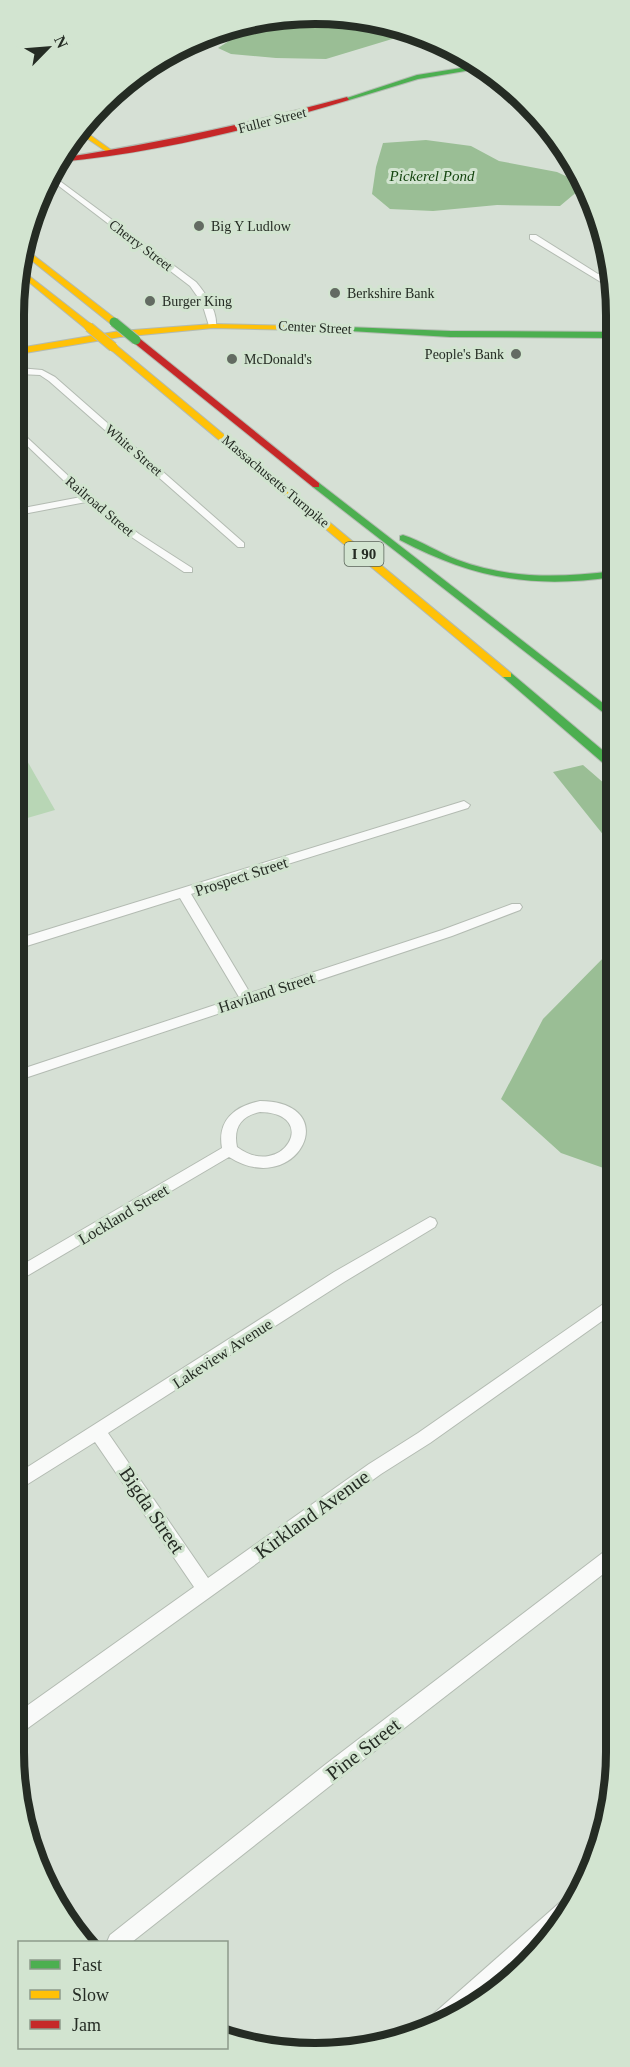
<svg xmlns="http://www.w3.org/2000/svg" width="630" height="2067" viewBox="0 0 630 2067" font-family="'Times New Roman',serif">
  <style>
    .green { fill: #b8d6b5 }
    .water { fill: #9abe95 }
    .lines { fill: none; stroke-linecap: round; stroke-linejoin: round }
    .street-casing { stroke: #b3bbb2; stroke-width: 2 }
    .fast-casing { stroke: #b3bbb2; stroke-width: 2 }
    .slow-casing { stroke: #b3bbb2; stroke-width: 2 }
    .jam-casing { stroke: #b3bbb2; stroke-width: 2 }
    .street { fill: #f9faf9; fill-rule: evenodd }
    .fast { fill: #4caf50; fill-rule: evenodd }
    .slow { fill: #ffc107; fill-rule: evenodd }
    .jam { fill: #c62828; fill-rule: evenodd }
    .fast-bridge-casing { stroke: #b3bbb2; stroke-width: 11; stroke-linecap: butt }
    .slow-bridge-casing { stroke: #b3bbb2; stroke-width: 11; stroke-linecap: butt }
    .fast-bridge { stroke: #4caf50; stroke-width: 9 }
    .slow-bridge { stroke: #ffc107; stroke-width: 9 }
    .poi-dot { fill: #636b62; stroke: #d2e4d0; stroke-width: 2 }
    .labels { text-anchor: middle; stroke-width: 6; stroke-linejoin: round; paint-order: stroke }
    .far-street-label { font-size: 14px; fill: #252c24; stroke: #d2e4d0 }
    .far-poi-label { font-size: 14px; fill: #252c24; stroke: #d2e4d0; text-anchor: start }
    .far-water-label { font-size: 15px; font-style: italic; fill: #14450f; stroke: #d2e4d0 }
    .shield { fill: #d2e4d0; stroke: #596358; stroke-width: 1.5 }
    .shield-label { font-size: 15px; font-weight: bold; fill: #252c24 }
    .street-label { font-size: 16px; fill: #252c24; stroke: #d2e4d0 }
    .near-street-label { font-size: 20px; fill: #252c24; stroke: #d2e4d0 }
    .rim { fill: none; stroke: #252c24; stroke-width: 8 }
  </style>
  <rect width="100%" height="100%" fill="#d6e0d5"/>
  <path class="green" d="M 17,743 L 55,810 L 17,821 Z"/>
  <path class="water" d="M 263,19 L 374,19 L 412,33 L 326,59 L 276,58 L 231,54 L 218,48 Z
    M 426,140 L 471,146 L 499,161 L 557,172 L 585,185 L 560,206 L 497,205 L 433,211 L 390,209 L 372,194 L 376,167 L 383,143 Z
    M 583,765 L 613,791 L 613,847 L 553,772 Z
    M 612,949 L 612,1171 L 561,1153 L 501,1099 L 543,1019 Z"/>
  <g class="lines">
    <defs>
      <path id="street" d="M 53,176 L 196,282 C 206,294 218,311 216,328 L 209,326 L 202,303 L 190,286 L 51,180 Z
        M 530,235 L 536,235 L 598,274 L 612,268 L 613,273 L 603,278 L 614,284 L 614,290 L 530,239 Z
        M 19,368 L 42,370 L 55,377 L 244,543 L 244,547 L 238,547 L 49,381 L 40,375 L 19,374 Z
        M 19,430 L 91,497 L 139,534 L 192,568 L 192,572 L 184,572 L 133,538 L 86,502 L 18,515 L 18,509 L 81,497 L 19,438 Z
        M 464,801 L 470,805 L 468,808 L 191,894 L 250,993 L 442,930 L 512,904 L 520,904 L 522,907 L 520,910 L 452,936 L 16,1081 L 16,1071 L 239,997 L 180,898 L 17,949 L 17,939 Z
        M 260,1101 C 346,1102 297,1200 229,1157 L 15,1283 L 15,1269 L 222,1148 C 217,1120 235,1106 260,1101 ZM 260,1112 C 321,1113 283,1181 237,1147 C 233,1128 241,1116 260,1112 Z
        M 430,1217 L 435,1219 L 437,1223 L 435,1227 L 344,1282 L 108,1433 L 208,1578 L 369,1464 L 418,1433 L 612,1298 L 612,1314 L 430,1443 L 381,1474 L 21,1733 L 14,1735 L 14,1715 L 194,1587 L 95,1442 L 15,1492 L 15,1475 L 334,1272 Z
        M 611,1549 L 611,1568 L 340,1778 L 132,1942 L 107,1942 L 110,1935 L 326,1764 L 605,1551 Z
        M 572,1895 L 575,1896 L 565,1920 L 529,1957 L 471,2008 L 429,2027 L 428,2023 L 431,2016 L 565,1898 Z"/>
      <path id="fast" d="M 480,65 L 483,68 L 418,79 L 349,100 L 344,99 L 417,75 Z
        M 347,327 L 450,331 L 614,332 L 614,338 L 450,337 L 350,331 L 346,329 Z
        M 313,483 L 319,483 L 613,711 L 613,720 L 313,487 Z
        M 403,535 C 422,541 439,553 458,560 C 509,579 560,578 613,571 L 613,577 C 532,589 472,578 400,540 L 400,536 Z
        M 507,672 L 511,673 L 613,759 L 613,769 L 609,768 L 503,677 L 503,673 Z"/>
      <path id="slow" d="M 83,130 L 114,152 L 114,154 L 110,154 L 79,133 Z
        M 23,247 L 117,320 L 117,324 L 111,324 L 21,252 Z
        M 19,268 L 92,325 L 92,329 L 86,329 L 19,274 Z
        M 213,324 L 350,327 L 354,329 L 350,331 L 213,328 L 120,337 L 19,354 L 19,348 L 120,331 Z
        M 110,345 L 116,345 L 511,673 L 511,677 L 503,677 L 110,349 Z"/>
      <path id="jam" d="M 347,97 L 349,100 C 255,128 156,153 58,162 L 60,158 C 158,143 252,123 347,97 Z
        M 133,338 L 139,338 L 319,483 L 319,487 L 313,487 L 133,342 Z"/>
    </defs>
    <use href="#street" class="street-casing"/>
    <use href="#fast" class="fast-casing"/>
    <use href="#slow" class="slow-casing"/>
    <use href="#jam" class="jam-casing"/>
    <use href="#street" class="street"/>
    <use href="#fast" class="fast"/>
    <use href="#slow" class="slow"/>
    <use href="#jam" class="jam"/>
    <defs>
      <path id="fast-bridge" d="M 114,322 L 136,340"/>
      <path id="slow-bridge" d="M 89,327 L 113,347"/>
    </defs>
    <use href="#fast-bridge" class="fast-bridge-casing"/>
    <use href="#slow-bridge" class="slow-bridge-casing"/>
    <use href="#fast-bridge" class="fast-bridge"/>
    <use href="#slow-bridge" class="slow-bridge"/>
  </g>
  <g class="poi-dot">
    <circle cx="199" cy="226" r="6"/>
    <circle cx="335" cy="293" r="6"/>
    <circle cx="150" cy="301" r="6"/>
    <circle cx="516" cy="354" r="6"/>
    <circle cx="232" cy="359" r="6"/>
  </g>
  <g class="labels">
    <g class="far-street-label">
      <text transform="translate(272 120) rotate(-14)" y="5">Fuller Street</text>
      <text transform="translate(141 245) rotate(37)" y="5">Cherry Street</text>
      <text transform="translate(315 327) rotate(3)" y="5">Center Street</text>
      <text transform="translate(134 450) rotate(41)" y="5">White Street</text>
      <text transform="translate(276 481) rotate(40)" y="5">Massachusetts Turnpike</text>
      <text transform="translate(100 506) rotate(40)" y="5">Railroad Street</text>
    </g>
    <g class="far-poi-label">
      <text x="211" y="231">Big Y Ludlow</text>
      <text x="347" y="298">Berkshire Bank</text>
      <text x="162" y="306">Burger King</text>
      <text x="504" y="359" text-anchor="end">People's Bank</text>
      <text x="244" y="364">McDonald's</text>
    </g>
    <g class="far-water-label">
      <text x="432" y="181">Pickerel Pond</text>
    </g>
    <rect class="shield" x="344.5" y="542" width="39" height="24" rx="4.5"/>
    <g class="shield-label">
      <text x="364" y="559">I 90</text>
    </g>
    <g class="street-label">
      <text transform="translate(241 876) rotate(-18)" y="6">Prospect Street</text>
      <text transform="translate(266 992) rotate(-18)" y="6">Haviland Street</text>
      <text transform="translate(123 1214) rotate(-31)" y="6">Lockland Street</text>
      <text transform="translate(222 1353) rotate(-33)" y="6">Lakeview Avenue</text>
    </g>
    <g class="near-street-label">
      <text transform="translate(152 1510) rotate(56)" y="7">Bigda Street</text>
      <text transform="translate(312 1514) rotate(-36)" y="7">Kirkland Avenue</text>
      <text transform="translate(363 1749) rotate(-38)" y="7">Pine Street</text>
    </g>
  </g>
  <path d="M0 0H630V2067H0ZM315 24H315A291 291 0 0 1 606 315V1752A291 291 0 0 1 315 2043H315A291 291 0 0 1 24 1752V315A291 291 0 0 1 315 24Z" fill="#d2e4d0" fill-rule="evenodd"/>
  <path class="rim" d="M315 24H315A291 291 0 0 1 606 315V1752A291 291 0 0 1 315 2043H315A291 291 0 0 1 24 1752V315A291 291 0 0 1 315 24Z"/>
  <rect x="18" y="1941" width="210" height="108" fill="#d2e4d0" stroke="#8d9a8b" stroke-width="1.5"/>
  <rect x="30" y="1960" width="30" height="9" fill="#4caf50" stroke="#8d9a8b" stroke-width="1.5"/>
  <text x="72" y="1971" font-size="18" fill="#252c24">Fast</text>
  <rect x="30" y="1990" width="30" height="9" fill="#ffc107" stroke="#8d9a8b" stroke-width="1.5"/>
  <text x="72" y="2001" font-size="18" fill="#252c24">Slow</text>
  <rect x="30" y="2020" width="30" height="9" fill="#c62828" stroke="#8d9a8b" stroke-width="1.5"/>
  <text x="72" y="2031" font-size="18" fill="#252c24">Jam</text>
  <g transform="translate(48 48) rotate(65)" stroke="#d2e4d0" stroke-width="4.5" paint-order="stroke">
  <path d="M0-4.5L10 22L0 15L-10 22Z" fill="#252c24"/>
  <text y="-9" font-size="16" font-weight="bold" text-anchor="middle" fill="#252c24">N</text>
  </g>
</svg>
